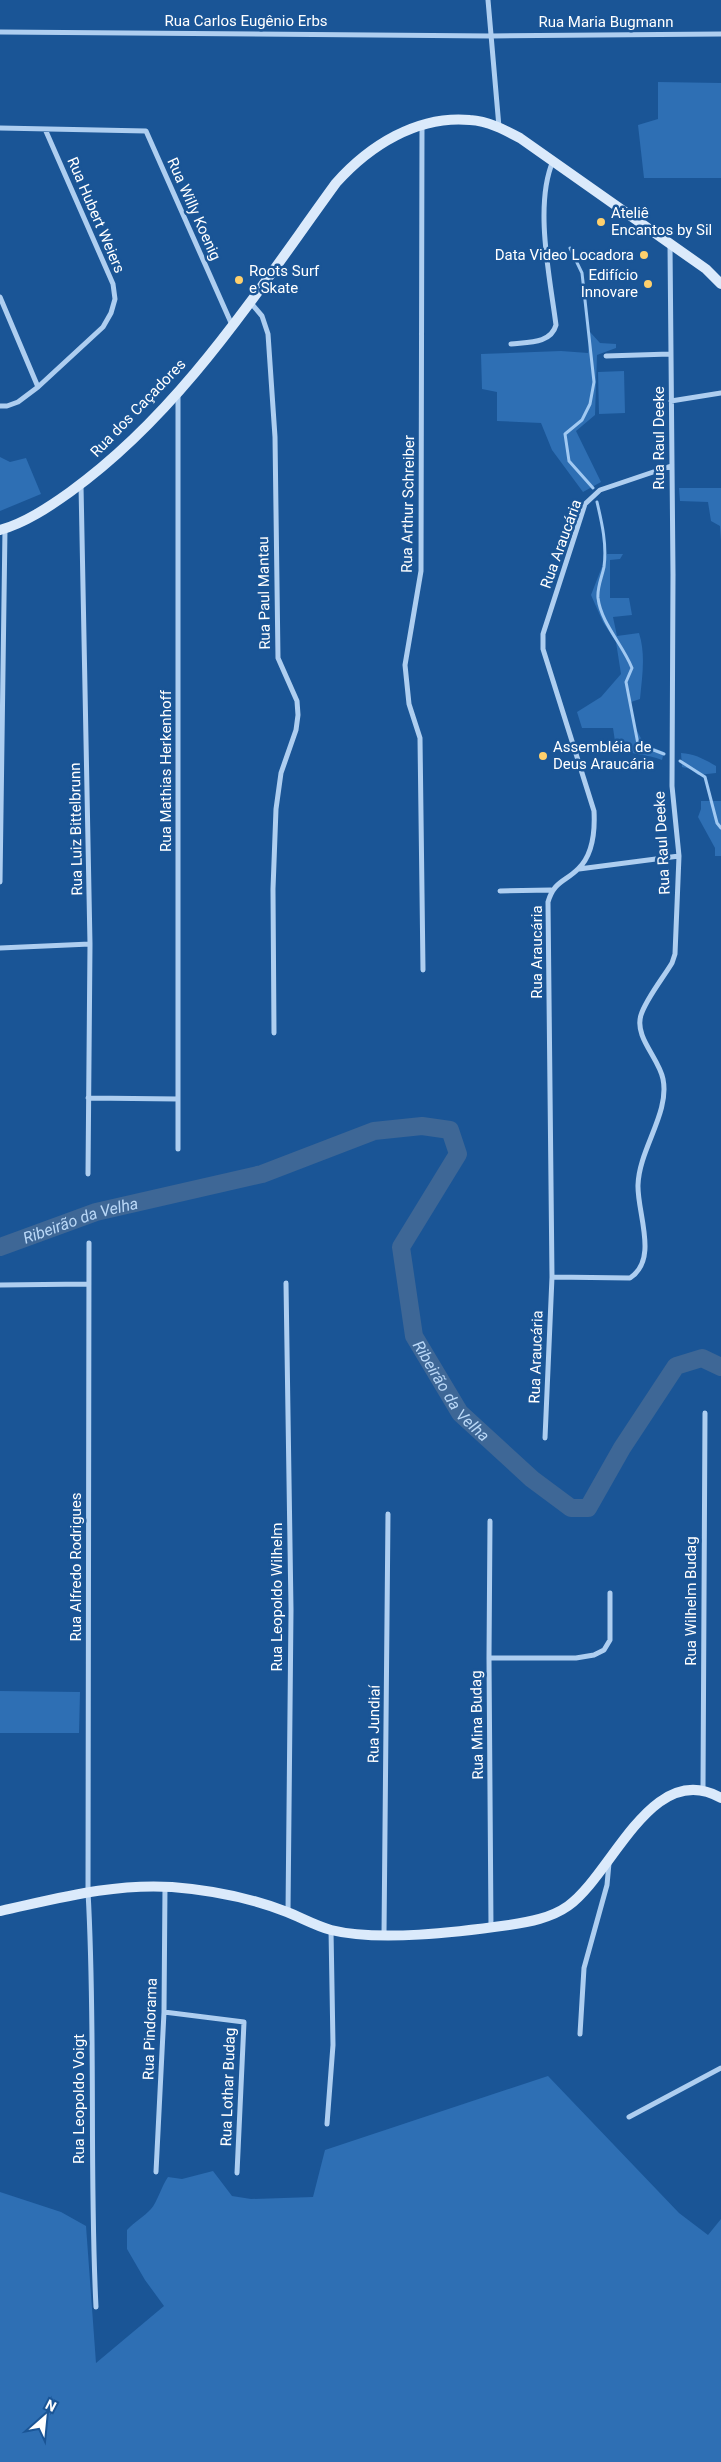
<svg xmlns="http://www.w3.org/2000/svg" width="721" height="2462" viewBox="0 0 721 2462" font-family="Roboto,sans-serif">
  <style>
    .green { fill: #2e6fb4 }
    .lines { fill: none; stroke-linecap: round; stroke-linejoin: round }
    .stream { stroke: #a1c9f2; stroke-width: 3 }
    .river { stroke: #3e6796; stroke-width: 18 }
    .minor { stroke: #aecef0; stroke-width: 5 }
    .secondary { stroke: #dbeafb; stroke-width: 10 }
    .poi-dot { fill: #ffd06c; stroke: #1a5596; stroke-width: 2 }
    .labels { text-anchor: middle; stroke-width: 5; stroke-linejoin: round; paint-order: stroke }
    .street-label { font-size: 15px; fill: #fff; stroke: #1a5596 }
    .poi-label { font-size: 15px; fill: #fff; stroke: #1a5596; text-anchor: start }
    .water-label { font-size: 16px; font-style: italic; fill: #bad8f7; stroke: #1a5596 }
  </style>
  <rect width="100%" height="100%" fill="#1a5596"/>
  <path class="green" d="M 658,82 L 721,83 L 721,178 L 644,178 L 638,125 L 658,119 Z
    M 590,332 L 600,343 L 616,344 L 616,348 L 597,355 L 595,415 L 576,431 L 601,482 L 583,492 L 552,450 L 541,423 L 497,421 L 497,392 L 482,389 L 481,354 L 561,351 L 588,353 Z
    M 624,371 L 625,413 L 599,414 L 598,372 Z
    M 0,457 L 10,462 L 26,458 L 41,494 L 0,511 Z
    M 679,488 L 721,488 L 721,541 L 720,526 L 711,521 L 708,502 L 680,501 Z
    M 607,554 L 623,554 L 620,559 L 610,560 L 610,598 L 629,598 L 632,615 L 613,617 L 617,636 L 639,633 C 646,655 642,677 640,699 L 631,702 L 635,727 L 644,744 L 664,752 L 662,760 C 647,754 632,755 616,748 L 613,728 L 582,728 L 577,712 L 601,697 L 621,674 L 616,642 L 603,622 L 591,595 Z
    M 681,753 C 695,754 704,759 716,766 L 716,773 L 698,775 L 691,769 L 682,767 Z
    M 701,801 L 721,801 L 721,856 L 715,856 L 715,848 L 698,817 L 701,809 Z
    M 0,1691 L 80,1692 L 79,1733 L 0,1733 Z
    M 548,2076 L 679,2213 L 708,2235 L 721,2219 L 721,2462 L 0,2462 L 0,2192 L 61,2212 L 86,2226 L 96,2363 L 164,2306 L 145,2280 L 127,2249 L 127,2230 C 134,2222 144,2217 151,2209 C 157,2203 162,2185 168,2177 L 182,2179 L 213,2171 L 232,2196 L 251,2199 L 313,2197 L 325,2150 Z"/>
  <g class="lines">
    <path class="stream" d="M 570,248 L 582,273 L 594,382 L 590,404 L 582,420 L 565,434 L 569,461 L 593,488
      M 597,502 C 602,523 607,545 604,567 C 602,577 597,587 598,598 C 601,623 623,645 632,668 L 626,682 L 638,744 L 664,754
      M 680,761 L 705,777 L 717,823 L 721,828"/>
    <path class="river" id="s1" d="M 0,1247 L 96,1212 L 262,1174 L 374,1131 L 422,1126 L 450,1130 L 458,1154 L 401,1247 L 414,1336 L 460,1413 L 532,1479 L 571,1508 L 588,1508 L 622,1448 L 676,1366 L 702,1358 L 721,1367"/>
    <path class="minor" d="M 488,0 L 499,127
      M 0,32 L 491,36 L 721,34
      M 422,125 L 421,571 L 405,665 L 409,704 L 420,738 L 423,970
      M 0,128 L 146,131 L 232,325
      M 0,297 L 38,387
      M 250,302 L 262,316 L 268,334 L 275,437 L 278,658 L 297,701 L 298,715 L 296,730 L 281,773 L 276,809 L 273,889 L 274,1033
      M 511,344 C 527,342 551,344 556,325 C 550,278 534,205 553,161
      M 606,356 L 670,354
      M 671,401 L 721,393
      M 0,406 L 7,406 L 18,402 L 38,387 L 103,327 L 111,313 L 115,299 L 113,284 L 45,129
      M 81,485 L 90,944 L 88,1174
      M 579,869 L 679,856
      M 0,882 L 5,529
      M 500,891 L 551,890
      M 0,948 L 90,944
      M 88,1098 L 178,1099
      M 178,1149 L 178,393
      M 89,1243 L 88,1892 C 96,2030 89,2169 96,2307
      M 552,1277 L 630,1278 C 659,1259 637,1213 638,1185 C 639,1149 670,1113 663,1079 C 659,1058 634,1037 641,1015 C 646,999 663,978 672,963 L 675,954 L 679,856 L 672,786 L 673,574 L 670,245
      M 286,1283 L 291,1610 L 288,1912
      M 0,1285 L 88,1284
      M 545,1438 L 552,1277 L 548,902 C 554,881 565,882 578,869 C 594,854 595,830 594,811 L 543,649 L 543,634 L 585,504 L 600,490 L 671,466
      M 490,1521 L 489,1658 L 491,1927
      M 489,1658 L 576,1658 L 594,1655 L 604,1650 L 610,1640 L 610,1593
      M 703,1789 L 705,1413
      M 384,1935 L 388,1514
      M 164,2012 L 244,2022 L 237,2173
      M 580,2034 L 584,1968 L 607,1885 L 609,1863
      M 629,2117 L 721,2068
      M 327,2124 L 333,2045 L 331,1930
      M 156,2172 L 164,2012 L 165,1887"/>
    <path class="secondary" d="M 0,530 C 25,523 49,507 70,492 C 181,412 256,293 336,183 C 369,146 417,115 470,120 C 488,121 505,130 520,138 L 706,269 L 721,284
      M 0,1911 C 56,1899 113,1883 172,1887 C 211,1890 251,1898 287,1912 C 302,1918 316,1926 331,1930 C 379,1942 459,1932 509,1925 C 529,1922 551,1918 568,1906 C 613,1874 652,1758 721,1798"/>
  </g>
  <g class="poi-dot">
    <circle cx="601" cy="222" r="5"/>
    <circle cx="644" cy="255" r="5"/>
    <circle cx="239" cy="280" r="5"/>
    <circle cx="648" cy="284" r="5"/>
    <circle cx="543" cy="756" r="5"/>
  </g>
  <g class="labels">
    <g class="street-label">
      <text x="246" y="26">Rua Carlos Eugênio Erbs</text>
      <text x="606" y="27">Rua Maria Bugmann</text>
      <text transform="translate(194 209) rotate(66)" y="5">Rua Willy Koenig</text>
      <text transform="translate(96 215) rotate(67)" y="5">Rua Hubert Weiers</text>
      <text transform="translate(138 408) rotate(-46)" y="5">Rua dos Caçadores</text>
      <text transform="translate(659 438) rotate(-90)" y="5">Rua Raul Deeke</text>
      <text transform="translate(408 504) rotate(-89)" y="5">Rua Arthur Schreiber</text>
      <text transform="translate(561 544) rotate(-70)" y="5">Rua Araucária</text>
      <text transform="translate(264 593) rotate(-91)" y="5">Rua Paul Mantau</text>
      <text transform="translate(166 771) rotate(-90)" y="5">Rua Mathias Herkenhoff</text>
      <text transform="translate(76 829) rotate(-91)" y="5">Rua Luiz Bittelbrunn</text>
      <text transform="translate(662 843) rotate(-93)" y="5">Rua Raul Deeke</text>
      <text transform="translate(537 952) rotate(-90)" y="5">Rua Araucária</text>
      <text transform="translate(536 1357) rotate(-88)" y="5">Rua Araucária</text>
      <text transform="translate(76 1567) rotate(-90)" y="5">Rua Alfredo Rodrigues</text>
      <text transform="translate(277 1597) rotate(-90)" y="5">Rua Leopoldo Wilhelm</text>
      <text transform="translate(691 1601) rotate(-90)" y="5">Rua Wilhelm Budag</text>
      <text transform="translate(374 1724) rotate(-89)" y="5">Rua Jundiaí</text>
      <text transform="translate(477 1725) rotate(-91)" y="5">Rua Mina Budag</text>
      <text transform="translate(150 2029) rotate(-88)" y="5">Rua Pindorama</text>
      <text transform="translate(228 2087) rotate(-88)" y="5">Rua Lothar Budag</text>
      <text transform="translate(79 2099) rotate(-90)" y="5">Rua Leopoldo Voigt</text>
    </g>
    <g class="poi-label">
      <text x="611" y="218">Ateliê<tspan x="611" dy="17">Encantos by Sil</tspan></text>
      <text x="634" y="260" text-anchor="end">Data Video Locadora</text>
      <text x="249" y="276">Roots Surf<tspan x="249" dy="17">e Skate</tspan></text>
      <text x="638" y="280" text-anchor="end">Edifício<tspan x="638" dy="17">Innovare</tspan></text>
      <text x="553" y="752">Assembléia de<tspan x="553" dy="17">Deus Araucária</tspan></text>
    </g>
    <g class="water-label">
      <text dy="6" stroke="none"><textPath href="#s1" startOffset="85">Ribeirão da Velha</textPath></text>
      <text dy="6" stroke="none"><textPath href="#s1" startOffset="760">Ribeirão da Velha</textPath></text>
    </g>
  </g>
  <g transform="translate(45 2417) rotate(27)" stroke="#1a5596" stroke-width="4" paint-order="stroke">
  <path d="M0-4L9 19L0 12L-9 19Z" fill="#ffffff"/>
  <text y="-8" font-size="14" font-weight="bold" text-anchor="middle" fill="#ffffff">N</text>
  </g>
</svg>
